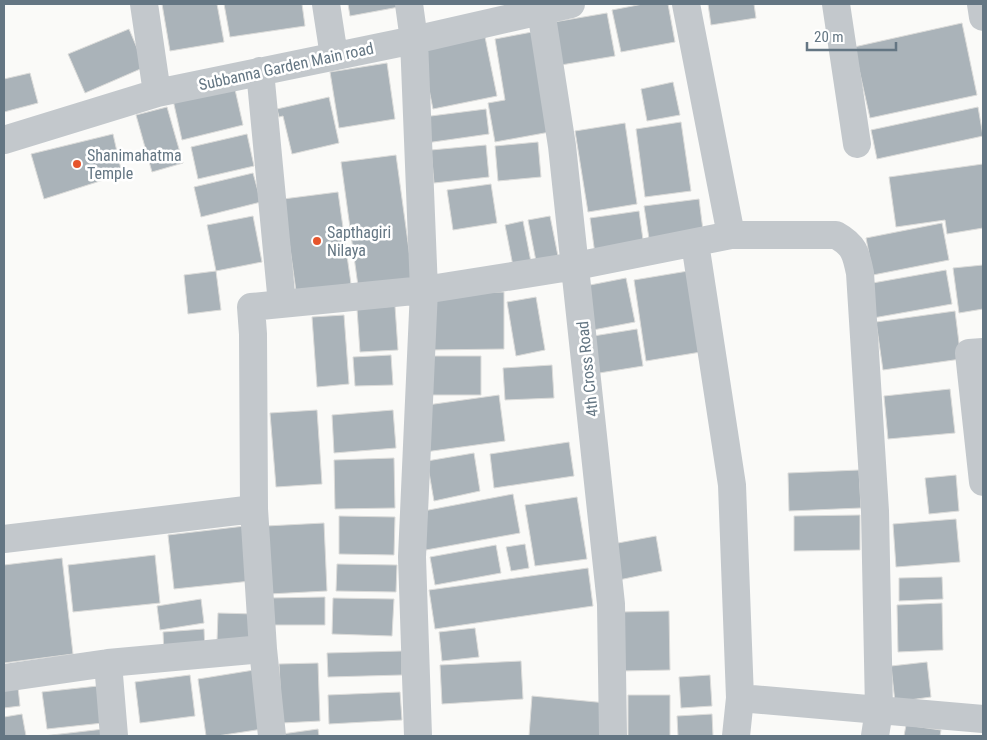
<svg xmlns="http://www.w3.org/2000/svg" width="987" height="740" viewBox="0 0 987 740" font-family="'Roboto Condensed',sans-serif">
  <style>
    .building { fill: #aab3b9; stroke: #dcdcda }
    .lines { fill: none; stroke-linecap: round; stroke-linejoin: round }
    .minor { stroke: #c3c8cc; stroke-width: 28 }
    .poi-dot { fill: #e6552c; stroke: #fff; stroke-width: 2 }
    .labels { text-anchor: middle; stroke-width: 5; stroke-linejoin: round; paint-order: stroke }
    .street-label { font-size: 16px; fill: #647683; stroke: #fff }
    .poi-label { font-size: 16px; fill: #647683; stroke: #fff; text-anchor: start }
  </style>
  <rect width="100%" height="100%" fill="#fafaf8"/>
  <path class="building" d="M 162,4 L 217,4 L 224,42 L 170,51 Z
    M 224,4 L 302,4 L 305,26 L 230,37 Z
    M 348,4 L 398,4 L 399,7 L 350,16 Z
    M 643,4 L 668,4 L 675,42 L 621,52 L 612,10 Z
    M 708,4 L 754,4 L 756,18 L 711,25 Z
    M 607,13 L 615,56 L 561,65 L 554,22 Z
    M 962,23 L 977,95 L 870,118 L 854,47 Z
    M 129,29 L 145,67 L 85,93 L 68,54 Z
    M 532,32 L 550,132 L 495,142 L 488,103 L 505,100 L 495,39 Z
    M 485,37 L 497,96 L 433,109 L 421,50 Z
    M 387,63 L 395,119 L 339,128 L 330,72 Z
    M 30,73 L 38,103 L 4,112 L 4,79 Z
    M 673,82 L 680,115 L 647,121 L 641,89 Z
    M 234,85 L 243,125 L 182,140 L 173,100 Z
    M 329,97 L 339,143 L 292,154 L 283,116 L 279,117 L 277,109 Z
    M 167,107 L 183,163 L 152,172 L 136,115 Z
    M 978,107 L 983,136 L 877,159 L 871,130 Z
    M 486,109 L 489,134 L 426,143 L 423,117 Z
    M 681,122 L 691,191 L 645,197 L 636,129 Z
    M 625,123 L 637,204 L 588,212 L 575,131 Z
    M 113,134 L 122,174 L 44,199 L 31,154 Z
    M 247,134 L 254,166 L 198,179 L 191,147 Z
    M 538,142 L 541,177 L 498,181 L 495,146 Z
    M 486,145 L 489,177 L 434,183 L 431,150 Z
    M 396,155 L 413,279 L 358,286 L 341,162 Z
    M 983,164 L 983,228 L 947,234 L 945,220 L 896,227 L 889,177 Z
    M 253,173 L 261,202 L 201,217 L 194,187 Z
    M 491,184 L 497,223 L 453,230 L 447,190 Z
    M 338,192 L 351,284 L 296,291 L 283,199 Z
    M 699,199 L 704,238 L 650,245 L 644,206 Z
    M 639,211 L 644,247 L 595,254 L 590,218 Z
    M 253,216 L 262,262 L 216,271 L 207,225 Z
    M 550,216 L 558,256 L 536,261 L 528,220 Z
    M 523,221 L 531,262 L 513,266 L 505,225 Z
    M 942,223 L 949,260 L 873,275 L 866,238 Z
    M 983,265 L 983,309 L 959,313 L 953,268 Z
    M 946,270 L 952,304 L 873,318 L 867,284 Z
    M 216,271 L 221,310 L 188,314 L 184,275 Z
    M 688,271 L 701,352 L 646,361 L 634,280 Z
    M 626,278 L 635,322 L 593,330 L 585,286 Z
    M 504,292 L 504,349 L 428,350 L 428,293 Z
    M 536,297 L 545,350 L 516,356 L 507,302 Z
    M 395,306 L 398,350 L 360,352 L 357,309 Z
    M 955,311 L 961,359 L 883,370 L 876,322 Z
    M 344,315 L 349,384 L 317,387 L 312,317 Z
    M 637,329 L 643,366 L 593,374 L 587,337 Z
    M 391,355 L 393,385 L 355,386 L 353,357 Z
    M 429,356 L 481,356 L 481,395 L 429,395 Z
    M 552,365 L 554,398 L 505,400 L 503,368 Z
    M 950,389 L 955,433 L 888,439 L 884,396 Z
    M 499,395 L 505,441 L 425,452 L 420,406 Z
    M 317,410 L 322,484 L 276,487 L 270,413 Z
    M 393,410 L 396,448 L 334,453 L 332,415 Z
    M 569,442 L 574,476 L 494,488 L 490,454 Z
    M 474,453 L 480,491 L 434,501 L 427,461 Z
    M 394,458 L 395,508 L 335,509 L 334,460 Z
    M 859,470 L 861,508 L 789,511 L 788,473 Z
    M 956,475 L 959,511 L 929,514 L 925,478 Z
    M 513,494 L 520,533 L 426,550 L 418,512 Z
    M 577,497 L 587,559 L 535,566 L 525,505 Z
    M 860,515 L 860,550 L 794,551 L 794,516 Z
    M 339,516 L 395,517 L 394,555 L 339,554 Z
    M 956,519 L 960,562 L 896,567 L 893,524 Z
    M 324,523 L 327,591 L 269,594 L 266,526 Z
    M 245,526 L 251,581 L 174,589 L 168,535 Z
    M 656,536 L 662,571 L 614,581 L 607,545 Z
    M 525,544 L 529,568 L 511,571 L 506,547 Z
    M 496,545 L 501,573 L 435,585 L 430,557 Z
    M 155,555 L 160,603 L 73,612 L 68,565 Z
    M 62,558 L 73,654 L 4,663 L 4,565 Z
    M 337,564 L 397,565 L 396,592 L 336,591 Z
    M 588,568 L 593,606 L 435,629 L 429,590 Z
    M 942,577 L 943,599 L 899,601 L 899,578 Z
    M 325,597 L 325,625 L 268,625 L 268,598 Z
    M 333,598 L 394,599 L 392,636 L 332,634 Z
    M 201,599 L 204,623 L 160,630 L 157,606 Z
    M 942,603 L 943,650 L 898,652 L 897,605 Z
    M 669,611 L 670,670 L 621,671 L 620,612 Z
    M 218,613 L 255,614 L 254,643 L 217,641 Z
    M 475,628 L 479,657 L 442,661 L 439,632 Z
    M 204,629 L 205,651 L 164,654 L 163,632 Z
    M 402,651 L 402,675 L 328,677 L 327,653 Z
    M 521,661 L 523,699 L 442,704 L 440,665 Z
    M 927,662 L 931,697 L 895,702 L 891,666 Z
    M 318,663 L 320,721 L 282,723 L 279,664 Z
    M 254,670 L 263,729 L 217,736 L 206,736 L 198,679 Z
    M 190,675 L 195,716 L 140,723 L 135,682 Z
    M 710,675 L 712,706 L 681,708 L 679,677 Z
    M 98,686 L 103,723 L 47,729 L 42,692 Z
    M 18,687 L 20,706 L 4,708 L 4,689 Z
    M 400,692 L 402,720 L 329,724 L 328,695 Z
    M 628,695 L 670,695 L 670,736 L 628,736 Z
    M 532,696 L 607,703 L 604,736 L 529,736 Z
    M 22,714 L 26,736 L 4,736 L 4,717 Z
    M 712,714 L 713,736 L 678,736 L 677,716 Z
    M 906,725 L 941,730 L 940,736 L 904,736 Z
    M 104,729 L 104,736 L 43,736 Z
    M 318,729 L 319,736 L 282,736 L 282,734 Z"/>
  <g class="lines">
    <path class="minor" d="M 144,4 L 157,93
      M 326,4 L 334,56
      M 409,4 L 414,40 L 424,290 L 412,557 L 418,736
      M 540,4 L 562,146 L 611,604 L 613,736
      M 686,4 L 731,235
      M 836,4 L 857,144
      M 981,4 L 983,17
      M 260,71 L 282,304
      M 4,140 L 157,93 L 414,40 L 571,4
      M 695,243 L 732,485 L 740,698 L 736,736
      M 983,352 L 969,353 L 983,482
      M 4,539 L 254,509
      M 108,663 L 114,736
      M 4,678 L 108,663 L 263,649
      M 740,698 L 983,719
      M 272,736 L 263,649 L 254,509 L 253,334 L 251,307 L 424,290 L 576,266 L 731,235 L 836,235 C 854,245 856,253 860,273 L 875,511 L 879,710 L 875,736"/>
  </g>
  <g class="poi-dot">
    <circle cx="77" cy="164" r="5"/>
    <circle cx="317" cy="241" r="5"/>
  </g>
  <g class="labels">
    <g class="street-label">
      <text transform="translate(286 66) rotate(-12)" y="6">Subbanna Garden Main road</text>
      <text transform="translate(587 369) rotate(-96)" y="6">4th Cross Road</text>
    </g>
    <g class="poi-label">
      <text x="87" y="161">Shanimahatma<tspan x="87" dy="18">Temple</tspan></text>
      <text x="327" y="238">Sapthagiri<tspan x="327" dy="18">Nilaya</tspan></text>
    </g>
  </g>
  <rect width="987" height="740" fill="none" stroke="#647683" stroke-width="10"/>
  <path d="M807 42v8h89v-8" fill="none" stroke="#647683" stroke-width="2.5"/>
  <text x="814" y="42" font-size="15" fill="#647683" stroke="#ffffff" stroke-width="4" paint-order="stroke">20 m</text>
</svg>
